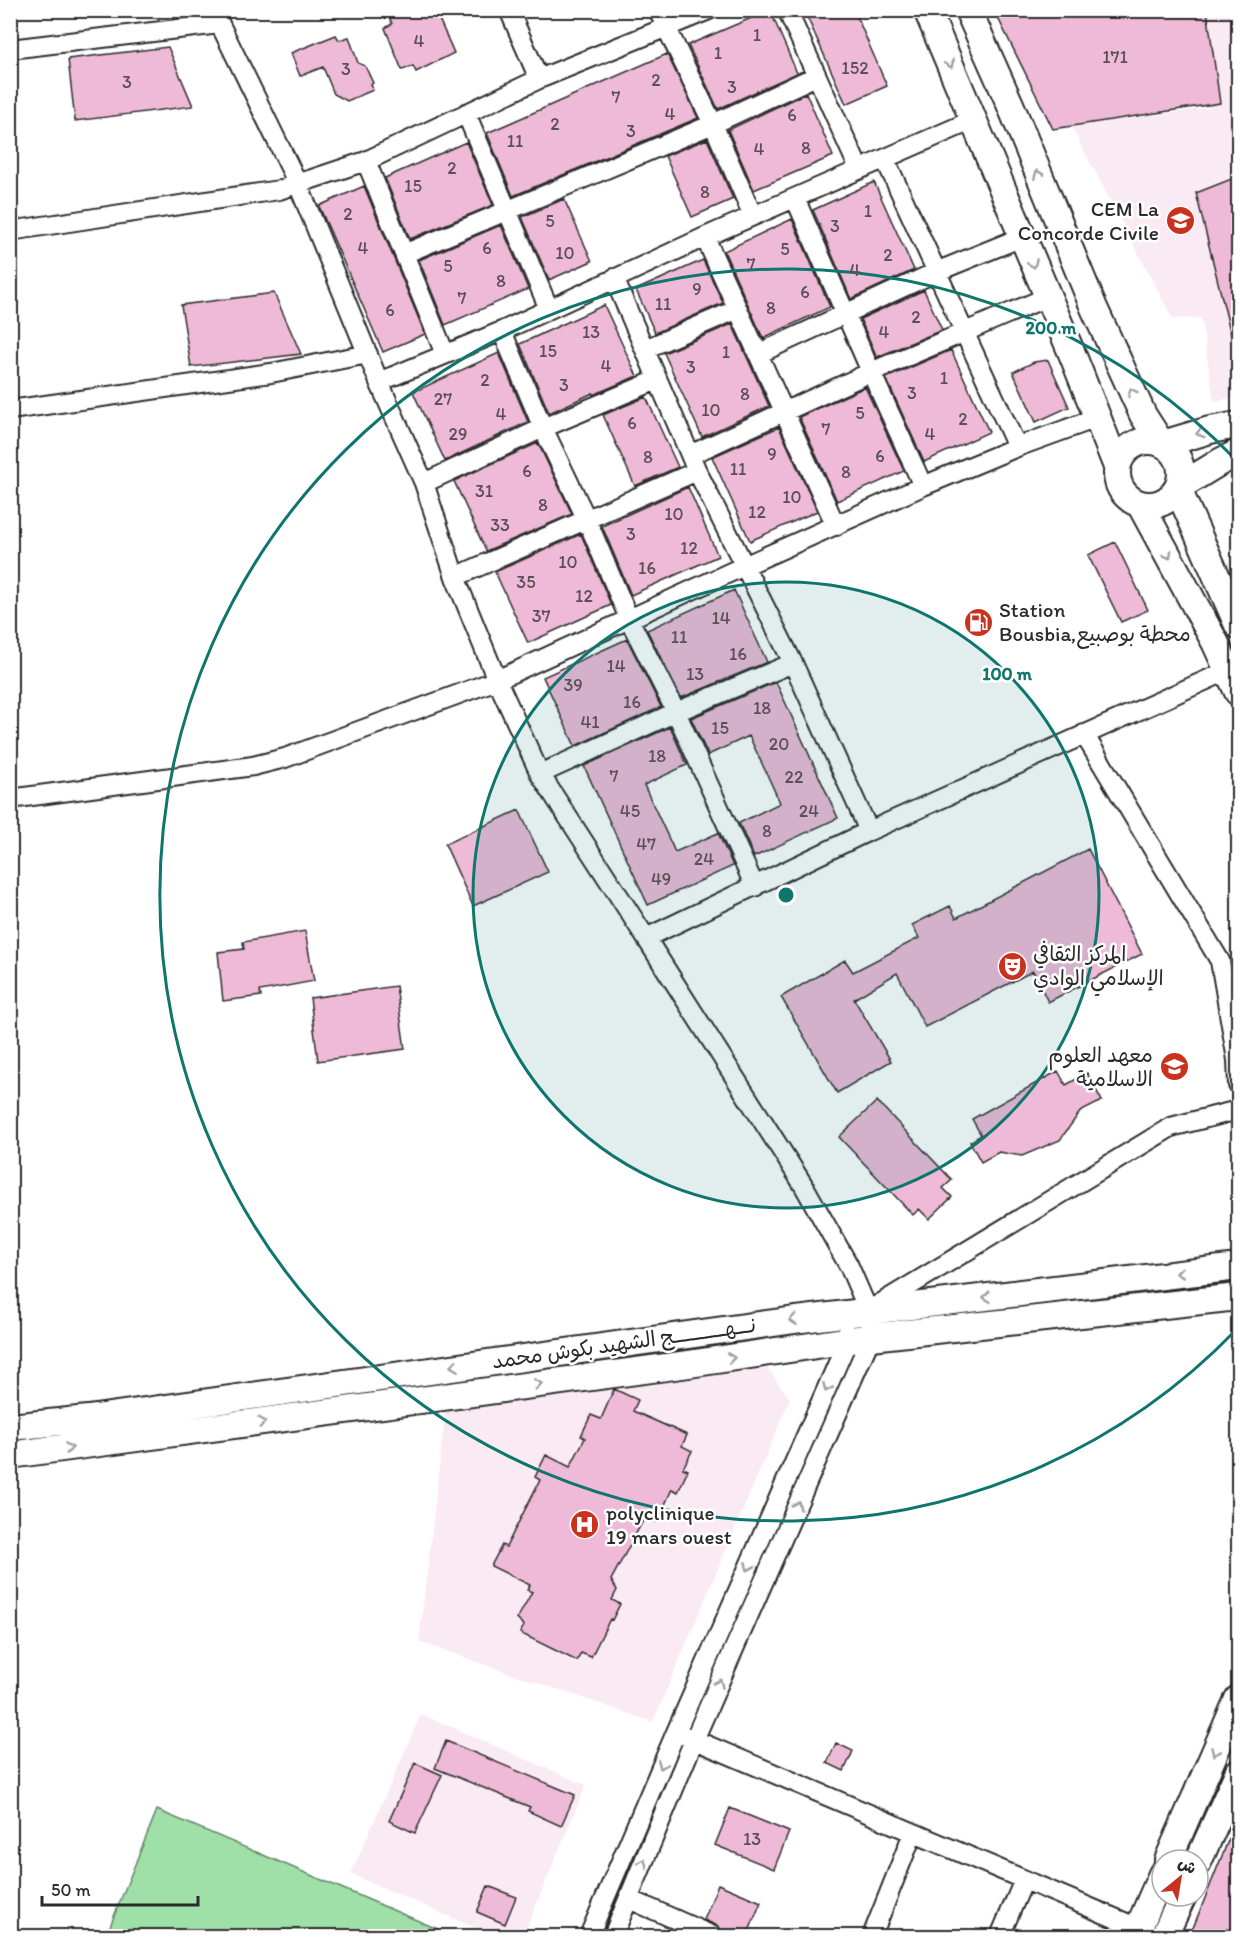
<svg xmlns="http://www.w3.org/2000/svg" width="1249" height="1947" viewBox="0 0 1249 1947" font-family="Itim,'Playpen Sans Arabic',sans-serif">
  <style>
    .built { fill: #faeaf3 }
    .green { fill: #9fdfa8; stroke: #65856a; stroke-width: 1.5 }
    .building { fill: #eebad8; stroke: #2b2b2b; stroke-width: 1.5 }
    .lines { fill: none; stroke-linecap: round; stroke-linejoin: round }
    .street-casing { stroke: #2b2b2b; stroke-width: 22 }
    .secondary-casing { stroke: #2b2b2b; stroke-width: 30 }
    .street { stroke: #fff; stroke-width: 18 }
    .secondary { stroke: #fff; stroke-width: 26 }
    .oneway { stroke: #a0a0a0 }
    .ring { fill: none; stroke: #0f766e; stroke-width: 3 }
    .labels { text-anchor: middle; stroke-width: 5; stroke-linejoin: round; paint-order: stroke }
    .number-label { font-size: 18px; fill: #5c4f56 }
    .poi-label { font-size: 21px; fill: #2b2b2b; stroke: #fff; text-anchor: start }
    .street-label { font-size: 21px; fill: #2b2b2b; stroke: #fff }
    .centre { fill: #0f766e; stroke: #fff; stroke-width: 3 }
    .ring-label { font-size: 18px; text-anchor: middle; font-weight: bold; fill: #0f766e; stroke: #fff; stroke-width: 5; stroke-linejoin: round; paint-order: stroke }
  </style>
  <rect width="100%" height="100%" fill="#fff"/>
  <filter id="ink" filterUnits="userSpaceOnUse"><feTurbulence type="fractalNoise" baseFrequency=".0167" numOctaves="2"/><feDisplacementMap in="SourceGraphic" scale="12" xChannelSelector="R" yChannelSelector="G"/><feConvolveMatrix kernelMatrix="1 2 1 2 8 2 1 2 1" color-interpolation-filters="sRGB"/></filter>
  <g filter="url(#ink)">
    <path class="built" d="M 1195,11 L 1238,11 L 1238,397 L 1214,401 L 1201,318 L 1173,319 L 1071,126 L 1209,108 Z
      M 765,1365 L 790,1399 L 653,1722 L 419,1642 L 446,1407 Z
      M 421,1714 L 586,1785 L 523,1936 L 494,1936 L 351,1874 Z"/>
    <path class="green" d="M 157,1810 L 454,1936 L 106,1936 Z"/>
    <path class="building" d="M 402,10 L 435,10 L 454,53 L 416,72 L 413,66 L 402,70 L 385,28 L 392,24 L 389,16 Z
      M 770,10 L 797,73 L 718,109 L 688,45 Z
      M 804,10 L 854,10 L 887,86 L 846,104 Z
      M 994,10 L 1207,10 L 1220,103 L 1053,129 Z
      M 336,35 L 339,40 L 349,37 L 358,63 L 365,66 L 373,83 L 371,84 L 373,90 L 347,101 L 334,94 L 323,67 L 300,76 L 291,53 Z
      M 168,47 L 193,106 L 75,121 L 68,59 Z
      M 667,54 L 698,118 L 513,196 L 487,133 Z
      M 806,93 L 833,156 L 754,190 L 728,130 Z
      M 707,139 L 733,199 L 692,217 L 665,156 Z
      M 466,142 L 493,205 L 410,239 L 385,178 Z
      M 1239,176 L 1239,338 L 1232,339 L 1196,193 Z
      M 874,182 L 914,270 L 851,299 L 813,210 Z
      M 364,186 L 425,334 L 383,352 L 319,206 Z
      M 564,199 L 592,261 L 549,280 L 522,217 Z
      M 792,219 L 830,307 L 763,338 L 724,251 Z
      M 501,225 L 528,289 L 445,325 L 419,260 Z
      M 703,260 L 723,303 L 655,333 L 636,290 Z
      M 924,290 L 942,330 L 877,357 L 860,319 Z
      M 274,293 L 301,354 L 191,367 L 181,305 Z
      M 604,305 L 637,376 L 593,395 L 593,393 L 549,413 L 520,344 Z
      M 732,324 L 769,406 L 702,437 L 664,353 Z
      M 951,350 L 989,432 L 924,462 L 886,378 Z
      M 499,353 L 528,422 L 445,461 L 413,392 Z
      M 1048,360 L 1069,407 L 1036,422 L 1013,372 L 1034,362 Z
      M 865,387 L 904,471 L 837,501 L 799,417 Z
      M 646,397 L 678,467 L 635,486 L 603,415 Z
      M 779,427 L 817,511 L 750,541 L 712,457 Z
      M 538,443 L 572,514 L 486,551 L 454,481 Z
      M 688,487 L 718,556 L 631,595 L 602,526 Z
      M 581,534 L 611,605 L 528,643 L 495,572 Z
      M 1115,542 L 1148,610 L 1121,622 L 1088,555 Z
      M 734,590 L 767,662 L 681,698 L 647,630 Z
      M 627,639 L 661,707 L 575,746 L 543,677 Z
      M 776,682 L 838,818 L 754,857 L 739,823 L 780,803 L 765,770 L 749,736 L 708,755 L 691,718 Z
      M 670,727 L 687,765 L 644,785 L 675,852 L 718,833 L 733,866 L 648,905 L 584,766 Z
      M 519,810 L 548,872 L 473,906 L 445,844 Z
      M 1088,849 L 1142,954 L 1048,1002 L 1033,971 L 925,1027 L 897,973 L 854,999 L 891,1061 L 837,1093 L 781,997 L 845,960 L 853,972 L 919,938 L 912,925 L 950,906 L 956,918 Z
      M 305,931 L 314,981 L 260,991 L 261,996 L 223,1001 L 218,952 L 244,949 L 243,942 Z
      M 396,986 L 405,1049 L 318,1061 L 310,998 Z
      M 1058,1071 L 1066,1085 L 1087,1073 L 1102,1101 L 1080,1112 L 1060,1140 L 1022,1156 L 999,1152 L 981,1162 L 970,1142 L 981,1135 L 972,1119 Z
      M 877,1101 L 952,1180 L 943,1188 L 952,1197 L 929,1219 L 919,1209 L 913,1215 L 839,1137 Z
      M 614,1389 L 638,1400 L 633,1411 L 687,1435 L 682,1446 L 692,1451 L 683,1468 L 688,1470 L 678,1492 L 672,1489 L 657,1522 L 645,1517 L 611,1580 L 617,1590 L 612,1600 L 620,1604 L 612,1620 L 610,1619 L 591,1657 L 581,1653 L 577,1661 L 520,1633 L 524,1626 L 517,1619 L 532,1592 L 527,1590 L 530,1585 L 491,1566 L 502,1545 L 506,1547 L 540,1480 L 535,1477 L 546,1455 L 570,1467 L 585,1438 L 581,1436 L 591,1415 L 601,1419 Z
      M 446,1741 L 575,1795 L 561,1826 L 528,1811 L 530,1807 L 435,1768 Z
      M 836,1743 L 853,1751 L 844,1771 L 827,1763 Z
      M 415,1763 L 442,1775 L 415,1833 L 389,1821 Z
      M 730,1808 L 789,1832 L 774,1869 L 715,1845 Z
      M 1238,1816 L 1239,1936 L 1201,1936 L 1191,1933 Z
      M 718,1884 L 761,1902 L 747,1936 L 730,1936 L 724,1934 L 718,1926 L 704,1920 Z
      M 488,1886 L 516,1897 L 505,1924 L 477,1912 Z"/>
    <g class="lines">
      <defs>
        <path id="street" d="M 213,10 L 298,184 L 379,382 L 424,483 L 455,577 L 497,680 L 540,774 L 646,938 L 869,831 L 1229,670
          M 509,10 L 539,79
          M 658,10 L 713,124 L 753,216
          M 787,10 L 859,169
          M 10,49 L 220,24
          M 466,113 L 549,309
          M 885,159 L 1017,447
          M 366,161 L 445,354
          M 795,198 L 871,372 L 923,486
          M 10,231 L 279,190 L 366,161 L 539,79 L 709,10
          M 705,237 L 836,526
          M 404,254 L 713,124 L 816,76
          M 614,278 L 697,471 L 793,663 L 869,831
          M 502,331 L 543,428 L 587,520 L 629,619 L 676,712 L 755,887
          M 645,349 L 738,309
          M 758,354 L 936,272 L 1022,237
          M 379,382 L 502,331 L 705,237 L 973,120
          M 10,410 L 271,373 L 368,354
          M 690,455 L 871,372 L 1047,297
          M 424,483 L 543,428 L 657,380
          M 455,577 L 697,471
          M 1084,734 L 1220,961 L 1237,1060 L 1238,1085
          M 540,774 L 676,712 L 793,663
          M 10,799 L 253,766 L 285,758 L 497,680 L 744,566 L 923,486 L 1017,447 L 1097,418
          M 873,1308 L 1171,1127 L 1238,1110
          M 683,1735 L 1138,1928
          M 629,1899 L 713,1936
          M 589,1936 L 676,1732 L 848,1340 L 847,1333
          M 613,1936 L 694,1740 L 871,1337 L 868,1310 L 849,1266 L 804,1186 L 646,938
          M 872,1936 L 913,1833
          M 1000,1936 L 1024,1880"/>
        <path id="secondary" d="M 927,10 L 1073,356 L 1117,467
          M 968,10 L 1010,104 L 1094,308 L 1143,415 L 1161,443
          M1117 473a32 32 0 1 1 64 0a32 32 0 1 1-64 0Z
          M 1163,444 L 1210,430 L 1238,425
          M 1179,487 L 1220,462 L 1238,453
          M 1178,489 L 1238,625
          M 1140,504 L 1215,642 L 1238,692
          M 10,1427 L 88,1419 L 795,1320 L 1238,1267
          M 10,1455 L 689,1364 L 871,1337 L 1238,1297
          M 1168,1860 L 1238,1699
          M 1198,1862 L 1238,1773
          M 1135,1936 L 1162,1874
          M 1164,1936 L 1183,1896"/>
      </defs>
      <use href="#street" class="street-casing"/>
      <use href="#secondary" class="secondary-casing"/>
      <use href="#street" class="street"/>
      <use href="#secondary" class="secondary"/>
    </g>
    <defs><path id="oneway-chevron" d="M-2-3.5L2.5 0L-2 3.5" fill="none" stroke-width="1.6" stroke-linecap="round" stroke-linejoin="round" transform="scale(1.5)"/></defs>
    <g class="oneway">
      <use href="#oneway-chevron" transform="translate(950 64) rotate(67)"/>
      <use href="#oneway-chevron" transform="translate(1038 174) rotate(-112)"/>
      <use href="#oneway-chevron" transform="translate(1033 264) rotate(67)"/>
      <use href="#oneway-chevron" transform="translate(1132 392) rotate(-115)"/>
      <use href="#oneway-chevron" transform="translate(1200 433) rotate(164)"/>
      <use href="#oneway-chevron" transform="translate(1168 555) rotate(61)"/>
      <use href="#oneway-chevron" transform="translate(1180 1273) rotate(173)"/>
      <use href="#oneway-chevron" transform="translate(987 1297) rotate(174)"/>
      <use href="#oneway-chevron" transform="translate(793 1320) rotate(172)"/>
      <use href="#oneway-chevron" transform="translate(731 1358) rotate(-8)"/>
      <use href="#oneway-chevron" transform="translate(454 1366) rotate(172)"/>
      <use href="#oneway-chevron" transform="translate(538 1384) rotate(-8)"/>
      <use href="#oneway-chevron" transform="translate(827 1388) rotate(114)"/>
      <use href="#oneway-chevron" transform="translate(262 1422) rotate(-8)"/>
      <use href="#oneway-chevron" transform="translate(69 1448) rotate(-8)"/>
      <use href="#oneway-chevron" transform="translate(797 1505) rotate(-66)"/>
      <use href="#oneway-chevron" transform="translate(749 1567) rotate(114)"/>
      <use href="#oneway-chevron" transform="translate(719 1683) rotate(-66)"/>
      <use href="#oneway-chevron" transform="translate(1215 1752) rotate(114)"/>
      <use href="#oneway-chevron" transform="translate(662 1765) rotate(113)"/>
      <use href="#oneway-chevron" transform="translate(643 1863) rotate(-68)"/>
    </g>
  </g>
  <circle cx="786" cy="895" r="313" fill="#0f766e" fill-opacity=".12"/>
  <g class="ring">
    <circle cx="786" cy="895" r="313"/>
    <path d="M1236 1330A626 626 0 1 1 1236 460"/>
  </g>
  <defs>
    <symbol id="school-disc" viewBox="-11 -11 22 22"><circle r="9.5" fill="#c8321e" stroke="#fff"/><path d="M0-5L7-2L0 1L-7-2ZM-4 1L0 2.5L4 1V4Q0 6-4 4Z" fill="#fff"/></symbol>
    <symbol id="fuel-disc" viewBox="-11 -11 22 22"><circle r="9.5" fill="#c8321e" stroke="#fff"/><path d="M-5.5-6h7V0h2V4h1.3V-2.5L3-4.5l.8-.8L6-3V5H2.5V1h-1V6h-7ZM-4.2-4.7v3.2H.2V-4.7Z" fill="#fff"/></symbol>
    <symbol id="theatre-disc" viewBox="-11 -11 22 22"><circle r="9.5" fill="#c8321e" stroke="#fff"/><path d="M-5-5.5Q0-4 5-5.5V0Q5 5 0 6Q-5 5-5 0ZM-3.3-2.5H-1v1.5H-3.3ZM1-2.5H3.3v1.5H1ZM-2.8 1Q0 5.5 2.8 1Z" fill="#fff"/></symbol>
    <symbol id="hospital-disc" viewBox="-11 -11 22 22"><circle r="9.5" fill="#c8321e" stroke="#fff"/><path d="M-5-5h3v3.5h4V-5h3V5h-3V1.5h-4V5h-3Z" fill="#fff"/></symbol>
  </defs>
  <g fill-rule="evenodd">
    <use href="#school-disc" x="1164" y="204" width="33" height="33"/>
    <use href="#fuel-disc" x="962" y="606" width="33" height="33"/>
    <use href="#theatre-disc" x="996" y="950" width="33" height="33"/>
    <use href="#school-disc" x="1158" y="1050" width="33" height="33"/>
    <use href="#hospital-disc" x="568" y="1508" width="33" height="33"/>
  </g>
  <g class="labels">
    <g class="number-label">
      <text x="757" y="41">1</text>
      <text x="419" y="47">4</text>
      <text x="718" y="59">1</text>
      <text x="1115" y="63">171</text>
      <text x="855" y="74">152</text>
      <text x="346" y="75">3</text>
      <text x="656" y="86">2</text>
      <text x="127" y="88">3</text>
      <text x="732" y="93">3</text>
      <text x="616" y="103">7</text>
      <text x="670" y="120">4</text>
      <text x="792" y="121">6</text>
      <text x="555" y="130">2</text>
      <text x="631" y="137">3</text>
      <text x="515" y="147">11</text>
      <text x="806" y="154">8</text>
      <text x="759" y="155">4</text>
      <text x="452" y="174">2</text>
      <text x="413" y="192">15</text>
      <text x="705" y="198">8</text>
      <text x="868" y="217">1</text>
      <text x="348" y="220">2</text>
      <text x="550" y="227">5</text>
      <text x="835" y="232">3</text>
      <text x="363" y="254">4</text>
      <text x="487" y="254">6</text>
      <text x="785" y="255">5</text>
      <text x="565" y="259">10</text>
      <text x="888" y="261">2</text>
      <text x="751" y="270">7</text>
      <text x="448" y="272">5</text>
      <text x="855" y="276">4</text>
      <text x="501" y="287">8</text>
      <text x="697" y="295">9</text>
      <text x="805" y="298">6</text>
      <text x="462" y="304">7</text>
      <text x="663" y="310">11</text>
      <text x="771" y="314">8</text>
      <text x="390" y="316">6</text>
      <text x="916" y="323">2</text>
      <text x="591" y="338">13</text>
      <text x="884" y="338">4</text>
      <text x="548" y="357">15</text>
      <text x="726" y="358">1</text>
      <text x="606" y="372">4</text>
      <text x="691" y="373">3</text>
      <text x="944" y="384">1</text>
      <text x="485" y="386">2</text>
      <text x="564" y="391">3</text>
      <text x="912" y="399">3</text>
      <text x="745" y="400">8</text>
      <text x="443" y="405">27</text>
      <text x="711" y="416">10</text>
      <text x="860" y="419">5</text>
      <text x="501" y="420">4</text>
      <text x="963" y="425">2</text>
      <text x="632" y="429">6</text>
      <text x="826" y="435">7</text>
      <text x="458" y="440">29</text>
      <text x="930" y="440">4</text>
      <text x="772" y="460">9</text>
      <text x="880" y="462">6</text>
      <text x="648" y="463">8</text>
      <text x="738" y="475">11</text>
      <text x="527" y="477">6</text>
      <text x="846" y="478">8</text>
      <text x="484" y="497">31</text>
      <text x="792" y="503">10</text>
      <text x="543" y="511">8</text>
      <text x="757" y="518">12</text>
      <text x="674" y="520">10</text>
      <text x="500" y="531">33</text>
      <text x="631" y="540">3</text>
      <text x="689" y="554">12</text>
      <text x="568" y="568">10</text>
      <text x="647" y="574">16</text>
      <text x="526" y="588">35</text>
      <text x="584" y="602">12</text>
      <text x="541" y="622">37</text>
      <text x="721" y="624">14</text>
      <text x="679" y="643">11</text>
      <text x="738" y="660">16</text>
      <text x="616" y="672">14</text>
      <text x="695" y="680">13</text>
      <text x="573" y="691">39</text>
      <text x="632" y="708">16</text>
      <text x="762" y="714">18</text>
      <text x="590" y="728">41</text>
      <text x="720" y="734">15</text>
      <text x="779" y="750">20</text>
      <text x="657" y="762">18</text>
      <text x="614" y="782">7</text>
      <text x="794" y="783">22</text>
      <text x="630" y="817">45</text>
      <text x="809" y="817">24</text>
      <text x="767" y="837">8</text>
      <text x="646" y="850">47</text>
      <text x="704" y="865">24</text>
      <text x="661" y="885">49</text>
      <text x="752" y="1845">13</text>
    </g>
    <g class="poi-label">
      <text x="1159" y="216" text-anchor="end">CEM La<tspan x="1159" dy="24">Concorde Civile</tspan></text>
      <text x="999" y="617">Station<tspan x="999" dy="24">Bousbia,محطة بوصبيع</tspan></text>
      <text x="1033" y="961">المركز الثقافي<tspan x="1033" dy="24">الإسلامي الوادي</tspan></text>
      <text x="1153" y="1062" text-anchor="end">معهد العلوم<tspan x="1153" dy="24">الاسلامية</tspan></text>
      <text x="606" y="1520">polyclinique<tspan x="606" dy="24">19 mars ouest</tspan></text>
    </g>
    <g class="street-label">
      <text transform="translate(624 1343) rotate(-8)" y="7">نـــهـــــــــــج الشهيد بكوش محمد</text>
    </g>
  </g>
  <circle cx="786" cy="895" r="9" class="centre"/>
  <g class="ring-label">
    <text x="1051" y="334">200 m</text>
    <text x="1007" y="680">100 m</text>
  </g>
  <rect width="1249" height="1947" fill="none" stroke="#fff" stroke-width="36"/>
  <rect x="18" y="18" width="1213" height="1911" fill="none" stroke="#2b2b2b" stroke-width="2" filter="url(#ink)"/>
  <g transform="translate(1180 1878) rotate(30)"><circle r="28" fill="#ffffff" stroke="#aaaaaa" stroke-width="1.5"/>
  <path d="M0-4.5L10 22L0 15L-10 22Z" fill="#c8321e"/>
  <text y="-9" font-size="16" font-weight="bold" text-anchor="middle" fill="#2b2b2b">ش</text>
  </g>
  <path d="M42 1896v9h156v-9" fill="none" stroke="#2b2b2b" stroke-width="3"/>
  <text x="51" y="1896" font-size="18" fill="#2b2b2b" stroke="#ffffff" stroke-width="4.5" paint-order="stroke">50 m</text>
</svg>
